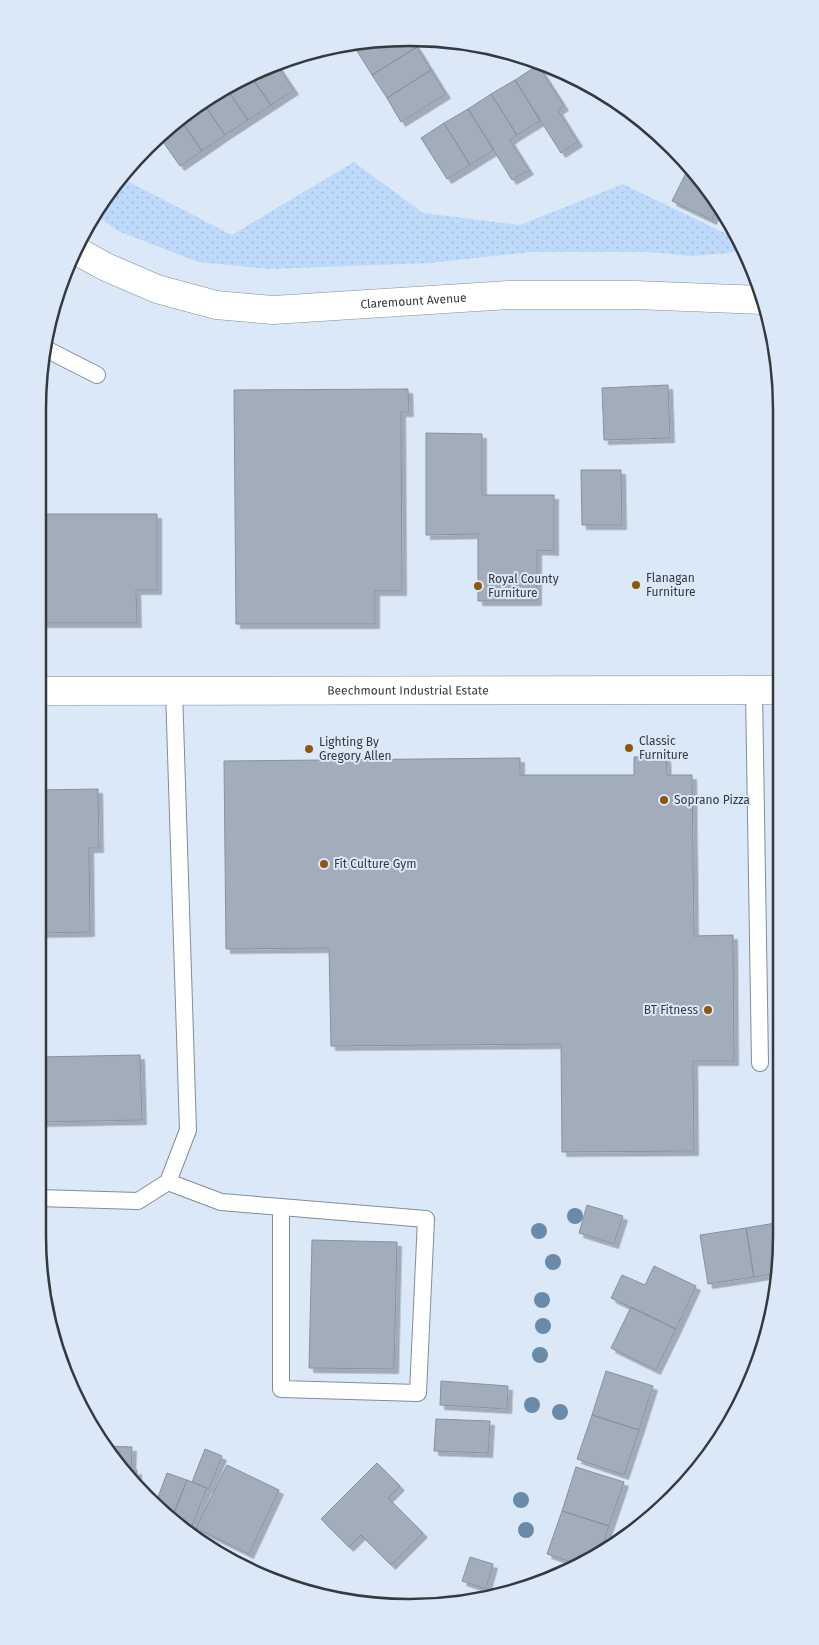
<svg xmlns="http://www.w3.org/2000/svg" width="819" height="1645" viewBox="0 0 819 1645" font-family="'Fira Sans',sans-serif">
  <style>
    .green { fill: url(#green-dots) }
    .building { fill: #a1adbb; stroke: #8792a0; filter: url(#shadow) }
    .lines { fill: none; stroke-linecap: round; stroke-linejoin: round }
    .service-casing { stroke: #818d9a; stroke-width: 18 }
    .minor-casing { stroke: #818d9a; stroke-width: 29 }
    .tertiary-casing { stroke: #818d9a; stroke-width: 29 }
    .service { stroke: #fff; stroke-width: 16 }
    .minor { stroke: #fff; stroke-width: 28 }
    .tertiary { stroke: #fff; stroke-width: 28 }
    .tree { fill: #6a8aaa }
    .poi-dot { fill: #8f5610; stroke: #dbe8f7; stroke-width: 2 }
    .labels { text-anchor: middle; stroke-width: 4; stroke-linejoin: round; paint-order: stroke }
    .street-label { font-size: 12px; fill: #353a40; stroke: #dbe8f7 }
    .poi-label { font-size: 12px; fill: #353a40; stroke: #dbe8f7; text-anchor: start }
    .rim { fill: none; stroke: #353a40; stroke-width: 2.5 }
  </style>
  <defs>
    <pattern id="green-dots" width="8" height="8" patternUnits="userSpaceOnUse" patternTransform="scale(1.25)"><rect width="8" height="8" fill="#bedafa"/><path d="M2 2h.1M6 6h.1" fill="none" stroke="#a4bcd7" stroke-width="1.8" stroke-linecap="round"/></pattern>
    <filter id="shadow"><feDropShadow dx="4.5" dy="4.5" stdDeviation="0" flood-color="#0004"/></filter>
  </defs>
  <rect width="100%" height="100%" fill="#dbe8f7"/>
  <path class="green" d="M 354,162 L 423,213 L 520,225 L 623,184 L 737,239 L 743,249 L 729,253 L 692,256 L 650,252 L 532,252 L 430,263 L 269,269 L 198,262 L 118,231 L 94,214 L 100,203 L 121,178 L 232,235 Z"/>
  <path class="building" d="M 410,38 L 417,47 L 372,75 L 357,51 L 373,41 Z
    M 373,41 L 357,51 L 352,43 Z
    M 417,47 L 431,70 L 387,98 L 372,75 Z
    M 276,63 L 294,90 L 271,105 L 250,75 L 267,66 Z
    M 538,65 L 564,106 L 558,110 L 578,142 L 561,153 L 515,80 Z
    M 431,70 L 446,94 L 401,122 L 387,98 Z
    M 250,75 L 271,105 L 248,120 L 226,88 Z
    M 515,80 L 540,121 L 517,135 L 491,94 Z
    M 226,88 L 248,120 L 225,135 L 202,101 Z
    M 491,94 L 517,135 L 510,140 L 529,170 L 512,180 L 468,109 Z
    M 202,101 L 225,135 L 202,151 L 180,119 Z
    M 468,109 L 494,150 L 470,165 L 444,123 Z
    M 180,119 L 202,151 L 180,166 L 159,136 Z
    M 444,123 L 470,165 L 447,179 L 421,138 Z
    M 689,167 L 705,183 L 718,207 L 712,220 L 672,201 Z
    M 668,385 L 670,438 L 604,440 L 602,388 Z
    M 408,389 L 409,412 L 401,412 L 402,591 L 375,591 L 375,624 L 236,624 L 234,390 Z
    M 426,433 L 482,434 L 482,495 L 554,495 L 554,551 L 537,550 L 537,601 L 478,601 L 478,534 L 426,535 Z
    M 581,470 L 621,470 L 622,525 L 582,525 Z
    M 38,514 L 157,514 L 157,590 L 136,590 L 137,623 L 38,623 Z
    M 634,757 L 666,757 L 667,775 L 692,775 L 694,936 L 733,935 L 734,1061 L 693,1061 L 694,1151 L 562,1152 L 561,1044 L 331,1046 L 329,948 L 226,949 L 224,761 L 520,758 L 520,775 L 634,775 Z
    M 98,789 L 99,848 L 89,848 L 90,932 L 38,933 L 38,790 Z
    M 140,1055 L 142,1120 L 38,1122 L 38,1057 Z
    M 587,1205 L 623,1216 L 614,1244 L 579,1233 Z
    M 781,1222 L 778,1273 L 754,1277 L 746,1228 Z
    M 746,1228 L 754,1277 L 708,1284 L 700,1235 Z
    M 312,1240 L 397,1242 L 394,1369 L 309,1368 Z
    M 654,1266 L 696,1286 L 676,1329 L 611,1298 L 622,1275 L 645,1285 Z
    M 631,1307 L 676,1329 L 656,1370 L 611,1348 Z
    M 606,1371 L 653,1386 L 639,1430 L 592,1415 Z
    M 441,1381 L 508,1386 L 507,1409 L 440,1405 Z
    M 592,1415 L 639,1430 L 624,1475 L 577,1459 Z
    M 436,1419 L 490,1421 L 488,1453 L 434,1451 Z
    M 106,1446 L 132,1447 L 131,1471 L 137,1470 L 137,1486 L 115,1462 Z
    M 205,1449 L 222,1456 L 209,1489 L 192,1482 Z
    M 377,1463 L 400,1486 L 388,1498 L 423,1533 L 391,1565 L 361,1535 L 349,1547 L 321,1519 Z
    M 227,1465 L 279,1490 L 249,1554 L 196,1528 Z
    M 576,1467 L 624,1482 L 609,1526 L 562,1511 Z
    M 167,1473 L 187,1480 L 172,1518 L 164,1515 L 155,1505 Z
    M 187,1480 L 207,1488 L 192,1526 L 172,1518 Z
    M 562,1511 L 609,1526 L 600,1553 L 580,1565 L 547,1554 Z
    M 470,1557 L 493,1564 L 486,1589 L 462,1581 Z
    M 565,1563 L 578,1567 L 561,1573 Z"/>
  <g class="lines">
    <defs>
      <path id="service" d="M 44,348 L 97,375
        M 754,691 L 760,1063
        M 168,1182 L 221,1202 L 426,1219 L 418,1393 L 281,1389 L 281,1207
        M 38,1198 L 138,1201 L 168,1182 L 188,1130 L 174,690"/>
      <g id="minor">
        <path id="s1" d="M 38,691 L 779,690"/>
      </g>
      <g id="tertiary">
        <path id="s2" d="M 75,250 L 106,267 L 157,289 L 216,305 L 273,310 L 509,295 L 635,295 L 762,300"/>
      </g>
    </defs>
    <use href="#service" class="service-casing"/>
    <use href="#minor" class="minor-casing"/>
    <use href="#tertiary" class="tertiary-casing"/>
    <use href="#service" class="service"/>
    <use href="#minor" class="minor"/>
    <use href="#tertiary" class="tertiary"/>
  </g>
  <g class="tree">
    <circle cx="575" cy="1216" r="8"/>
    <circle cx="539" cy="1231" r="8"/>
    <circle cx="553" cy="1262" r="8"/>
    <circle cx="542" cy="1300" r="8"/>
    <circle cx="543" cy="1326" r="8"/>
    <circle cx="540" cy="1355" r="8"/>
    <circle cx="532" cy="1405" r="8"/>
    <circle cx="560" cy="1412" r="8"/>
    <circle cx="521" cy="1500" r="8"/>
    <circle cx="526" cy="1530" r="8"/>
  </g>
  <g class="poi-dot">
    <circle cx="636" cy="585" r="5"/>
    <circle cx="478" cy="586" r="5"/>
    <circle cx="629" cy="748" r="5"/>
    <circle cx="309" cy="749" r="5"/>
    <circle cx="664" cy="800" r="5"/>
    <circle cx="324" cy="864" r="5"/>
    <circle cx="708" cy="1010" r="5"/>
  </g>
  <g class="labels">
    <g class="street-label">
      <text dy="4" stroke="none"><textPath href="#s2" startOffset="350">Claremount Avenue</textPath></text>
      <text dy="4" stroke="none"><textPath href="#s1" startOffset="370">Beechmount Industrial Estate</textPath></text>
    </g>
    <g class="poi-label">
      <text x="646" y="582">Flanagan<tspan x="646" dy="14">Furniture</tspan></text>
      <text x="488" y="583">Royal County<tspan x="488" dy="14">Furniture</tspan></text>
      <text x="639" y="745">Classic<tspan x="639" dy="14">Furniture</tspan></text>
      <text x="319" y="746">Lighting By<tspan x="319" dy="14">Gregory Allen</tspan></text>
      <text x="674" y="804">Soprano Pizza</text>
      <text x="334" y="868">Fit Culture Gym</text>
      <text x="698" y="1014" text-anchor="end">BT Fitness</text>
    </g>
  </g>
  <path d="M0 0H819V1645H0ZM409 46H410A363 363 0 0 1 773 409V1236A363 363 0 0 1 410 1599H409A363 363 0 0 1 46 1236V409A363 363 0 0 1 409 46Z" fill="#dbe8f7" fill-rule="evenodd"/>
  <path class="rim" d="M409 46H410A363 363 0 0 1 773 409V1236A363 363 0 0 1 410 1599H409A363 363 0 0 1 46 1236V409A363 363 0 0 1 409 46Z"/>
</svg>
